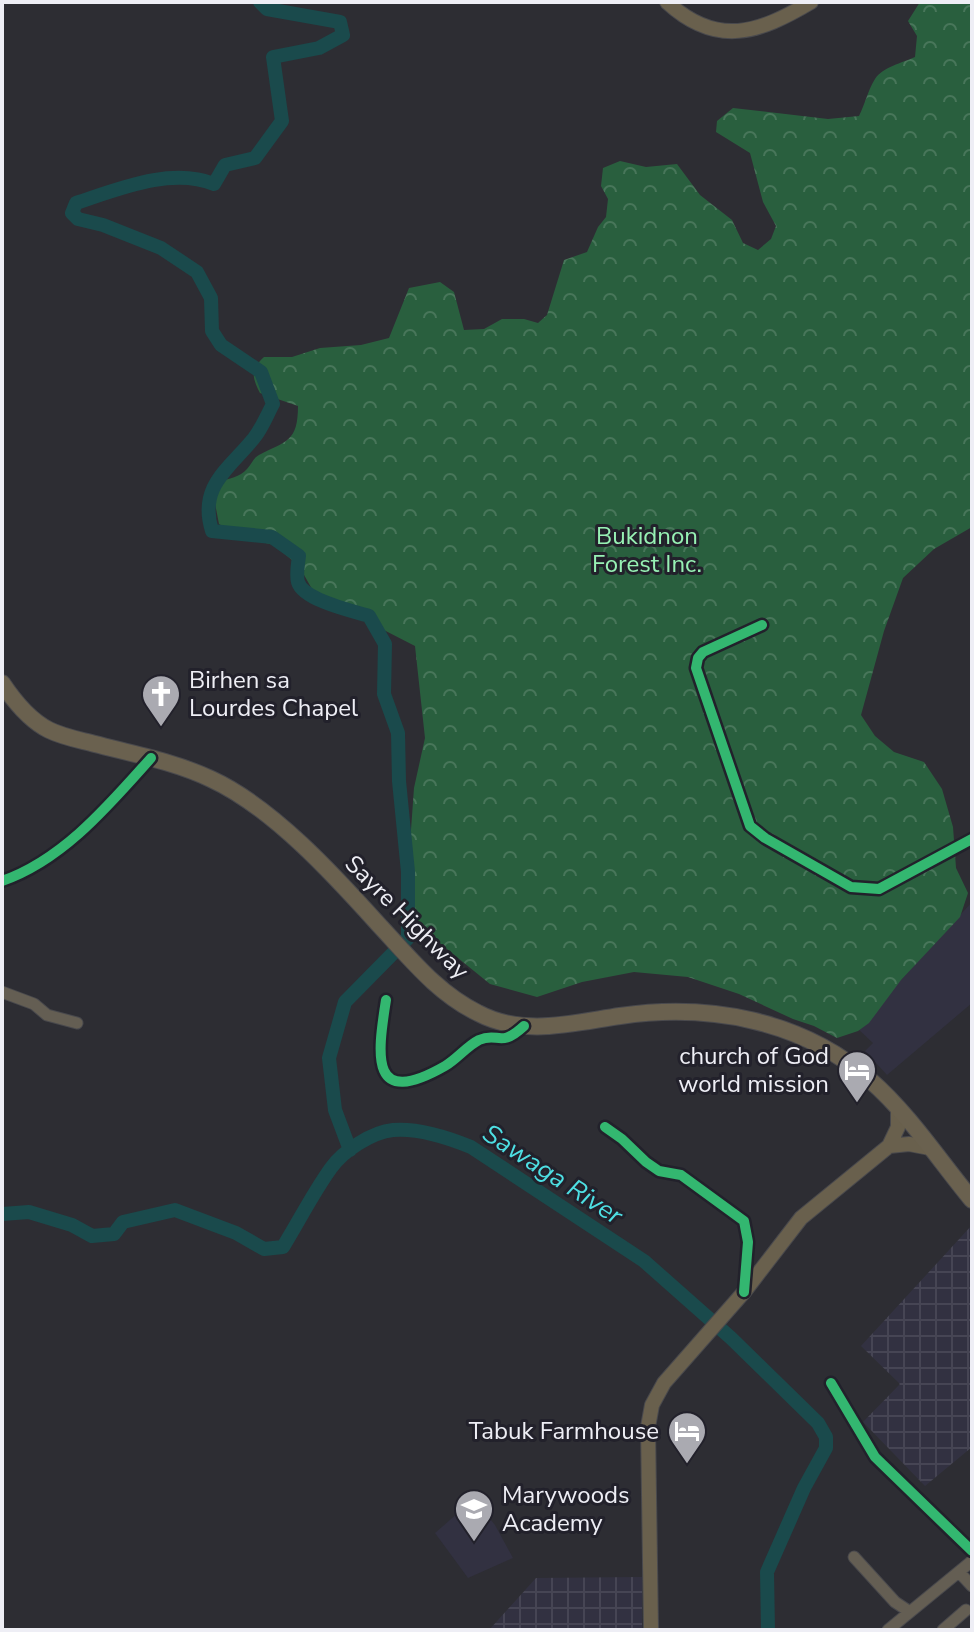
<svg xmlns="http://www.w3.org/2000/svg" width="974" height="1632" viewBox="0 0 974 1632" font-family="'Nunito Sans',sans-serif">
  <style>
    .built { fill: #323141 }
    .industrial { fill: url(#industrial-grid) }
    .forest { fill: url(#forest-crowns) }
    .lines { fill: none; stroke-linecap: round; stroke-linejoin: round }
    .river { stroke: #1a4a4c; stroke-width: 14 }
    .minor-casing { stroke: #49494d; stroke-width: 13 }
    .major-casing { stroke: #49494d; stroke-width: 16 }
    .highway-casing { stroke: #49494d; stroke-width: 18 }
    .minor { stroke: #645e53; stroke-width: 11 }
    .major { stroke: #69604d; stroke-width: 14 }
    .highway { stroke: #6a614f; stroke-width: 16 }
    .cycleway-casing { stroke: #22212b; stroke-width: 15 }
    .cycleway { stroke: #33b770; stroke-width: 10 }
    .labels { text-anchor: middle; stroke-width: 6; stroke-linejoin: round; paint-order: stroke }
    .park-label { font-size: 24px; fill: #97f1b4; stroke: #22212b }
    .poi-label { font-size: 24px; fill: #eeeef5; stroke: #22212b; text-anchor: start }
    .street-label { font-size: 24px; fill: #eeeef5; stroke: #22212b }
    .water-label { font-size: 26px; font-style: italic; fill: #4edfe3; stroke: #22212b }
  </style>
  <defs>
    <pattern id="industrial-grid" width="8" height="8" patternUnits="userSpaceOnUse" patternTransform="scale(2)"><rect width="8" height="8" fill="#323141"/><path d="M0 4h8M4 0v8" fill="none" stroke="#464554"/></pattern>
    <pattern id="forest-crowns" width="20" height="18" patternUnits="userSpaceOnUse" patternTransform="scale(2)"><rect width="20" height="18" fill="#295f3e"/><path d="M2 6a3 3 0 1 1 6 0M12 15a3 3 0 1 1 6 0" fill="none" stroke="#48765a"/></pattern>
  </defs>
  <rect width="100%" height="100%" fill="#2d2d33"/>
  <path class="built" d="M 972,902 L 972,1003 L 887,1075 L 865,1051 L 873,1043 L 857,1028 Z
    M 474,1499 L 495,1525 L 513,1558 L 468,1578 L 435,1533 Z"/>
  <path class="industrial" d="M 972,1225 L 972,1447 L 925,1486 L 863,1422 L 900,1384 L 861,1346 Z
    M 642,1577 L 642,1630 L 489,1630 L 536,1578 Z"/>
  <path class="forest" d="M 920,2 L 972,2 L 972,527 L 934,549 L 903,578 L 884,631 L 861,715 L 875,736 L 894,752 L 924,762 L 942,789 L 953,827 L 956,868 L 968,893 L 960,917 L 901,980 L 869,1023 L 858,1031 L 837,1038 L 814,1026 L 793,1019 L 739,994 L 688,977 L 634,972 L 582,982 L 537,997 L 490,984 L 442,945 L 407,912 L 408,872 L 414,788 L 425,738 L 415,646 L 339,607 L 312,589 L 299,566 L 274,545 L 245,538 L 219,524 L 214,498 L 219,481 C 229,479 240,477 247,469 C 252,464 253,458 259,455 C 286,441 298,442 298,406 L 260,393 C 252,377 250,370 264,357 L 292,357 L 320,348 L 361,345 L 389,338 L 409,288 L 440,282 L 454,292 L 464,330 L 484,329 L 502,319 L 524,319 L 538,323 L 547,315 L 564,260 L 587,252 L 598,227 L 606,217 L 608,199 L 601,186 L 603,168 L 620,161 L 646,167 L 677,164 L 700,195 L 732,220 L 743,243 L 758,250 L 771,239 L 776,226 L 763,202 L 750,153 L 716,132 L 717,121 L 733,108 L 828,119 L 859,116 C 865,104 868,90 875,79 C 883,67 902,63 915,57 L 917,36 L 908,21 Z"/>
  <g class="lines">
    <path class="river" d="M 260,2 L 267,9 L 340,22 L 343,35 L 319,48 L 273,57 L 282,121 L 255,158 L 225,165 L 214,184 C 171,167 119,189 76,203 L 72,213 L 78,219 L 103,225 L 161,248 L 197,272 L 211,298 L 212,331 L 221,345 L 261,372 L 273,404 C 267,415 262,428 254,438 C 229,469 198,486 212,531 L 272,537 L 299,556 C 298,563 296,575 298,582 C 303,600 352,611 369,616 L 385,644 L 384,694 L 398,733 L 399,781 L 408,872 L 408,938 L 345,1002 L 329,1058 L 335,1110 L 350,1150
      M 2,1214 L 29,1212 L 72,1225 L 92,1236 L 114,1234 L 123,1222 L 175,1210 L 236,1233 L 264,1249 L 283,1247 C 299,1221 313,1193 331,1168 C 343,1151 372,1132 393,1130 C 417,1128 449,1138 471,1147 L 644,1261 L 731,1338 L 818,1423 L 826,1437 L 826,1448 L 804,1488 L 767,1572 L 768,1630"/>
    <defs>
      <path id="minor" d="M 762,625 L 703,652 L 698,658 L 696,668 L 750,826 L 765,838 L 851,887 L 879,889 L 972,839
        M 2,881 C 63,860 109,805 151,758
        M 2,992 L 34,1004 L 47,1015 L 77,1023
        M 386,1000 C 377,1057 370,1109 445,1066 C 457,1059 467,1046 479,1040 C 499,1031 499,1049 524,1026
        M 605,1127 L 622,1139 L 646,1162 L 659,1171 L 681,1175 L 744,1221 L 748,1242 L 744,1292
        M 831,1383 L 875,1457 L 972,1551
        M 854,1557 L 895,1602 L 910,1612
        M 959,1572 L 972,1586
        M 888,1630 L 972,1561
        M 943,1630 L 966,1610"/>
      <path id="major" d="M 667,2 C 717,48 759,33 811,2
        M 889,1146 L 909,1144 L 930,1148
        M 651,1630 L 648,1427 L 652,1405 L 664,1383 L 744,1292 L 801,1218 L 889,1146 L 898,1127 L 898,1108"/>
      <path id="highway" d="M 2,683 C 14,701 29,720 49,730 C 63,737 80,740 95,744 C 134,754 175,762 211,779 C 272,807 334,875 379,925 C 410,958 437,993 478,1013 C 523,1037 573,1023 620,1016 C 709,1003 802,1020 870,1080 C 909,1114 939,1160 972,1200"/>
    </defs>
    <use href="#minor" class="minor-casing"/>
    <use href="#major" class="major-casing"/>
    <use href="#highway" class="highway-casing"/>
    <use href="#minor" class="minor"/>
    <use href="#major" class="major"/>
    <use href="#highway" class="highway"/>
    <defs>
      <path id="cycleway" d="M 762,625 L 703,652 L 698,658 L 696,668 L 750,826 L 765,838 L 851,887 L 879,889 L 972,839
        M 2,881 C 63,860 109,805 151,758
        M 386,1000 C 377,1057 370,1109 445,1066 C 457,1059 467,1046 479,1040 C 499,1031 499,1049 524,1026
        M 605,1127 L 622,1139 L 646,1162 L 659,1171 L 681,1175 L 744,1221 L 748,1242 L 744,1292
        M 831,1383 L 875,1457 L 972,1551"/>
    </defs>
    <use href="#cycleway" class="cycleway-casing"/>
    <use href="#cycleway" class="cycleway"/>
  </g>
  <defs>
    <symbol id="church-pin" viewBox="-11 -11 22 30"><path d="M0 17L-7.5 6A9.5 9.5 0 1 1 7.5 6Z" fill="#aaaab1" stroke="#22212b"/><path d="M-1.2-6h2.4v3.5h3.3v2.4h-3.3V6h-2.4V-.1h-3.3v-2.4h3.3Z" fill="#fff"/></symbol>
    <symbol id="hotel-pin" viewBox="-11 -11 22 30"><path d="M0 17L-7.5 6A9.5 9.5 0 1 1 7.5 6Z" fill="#aaaab1" stroke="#22212b"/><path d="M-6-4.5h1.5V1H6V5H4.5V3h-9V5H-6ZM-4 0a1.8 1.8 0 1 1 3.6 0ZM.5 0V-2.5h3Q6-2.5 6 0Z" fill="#fff"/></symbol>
    <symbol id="school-pin" viewBox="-11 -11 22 30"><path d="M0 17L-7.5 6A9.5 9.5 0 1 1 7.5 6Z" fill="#aaaab1" stroke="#22212b"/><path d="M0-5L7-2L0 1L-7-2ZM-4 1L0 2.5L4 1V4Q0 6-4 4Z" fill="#fff"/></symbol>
  </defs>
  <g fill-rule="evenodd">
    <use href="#church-pin" x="139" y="672" width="44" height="60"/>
    <use href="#hotel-pin" x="835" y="1048" width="44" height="60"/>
    <use href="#hotel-pin" x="665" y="1409" width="44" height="60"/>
    <use href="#school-pin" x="452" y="1487" width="44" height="60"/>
  </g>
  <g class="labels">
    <g class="park-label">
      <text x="647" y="544">Bukidnon<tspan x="647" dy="28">Forest Inc.</tspan></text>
    </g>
    <g class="poi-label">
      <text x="189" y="688">Birhen sa<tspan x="189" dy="28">Lourdes Chapel</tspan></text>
      <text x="829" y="1064" text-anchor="end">church of God<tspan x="829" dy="28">world mission</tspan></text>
      <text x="659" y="1439" text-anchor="end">Tabuk Farmhouse</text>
      <text x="502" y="1503">Marywoods<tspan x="502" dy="28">Academy</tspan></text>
    </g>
    <g class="street-label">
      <text transform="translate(407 917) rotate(45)" y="8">Sayre Highway</text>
    </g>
    <g class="water-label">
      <text transform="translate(553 1174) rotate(33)" y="9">Sawaga River</text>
    </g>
  </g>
  <rect width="974" height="1632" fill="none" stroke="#eeeef5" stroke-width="8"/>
</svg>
